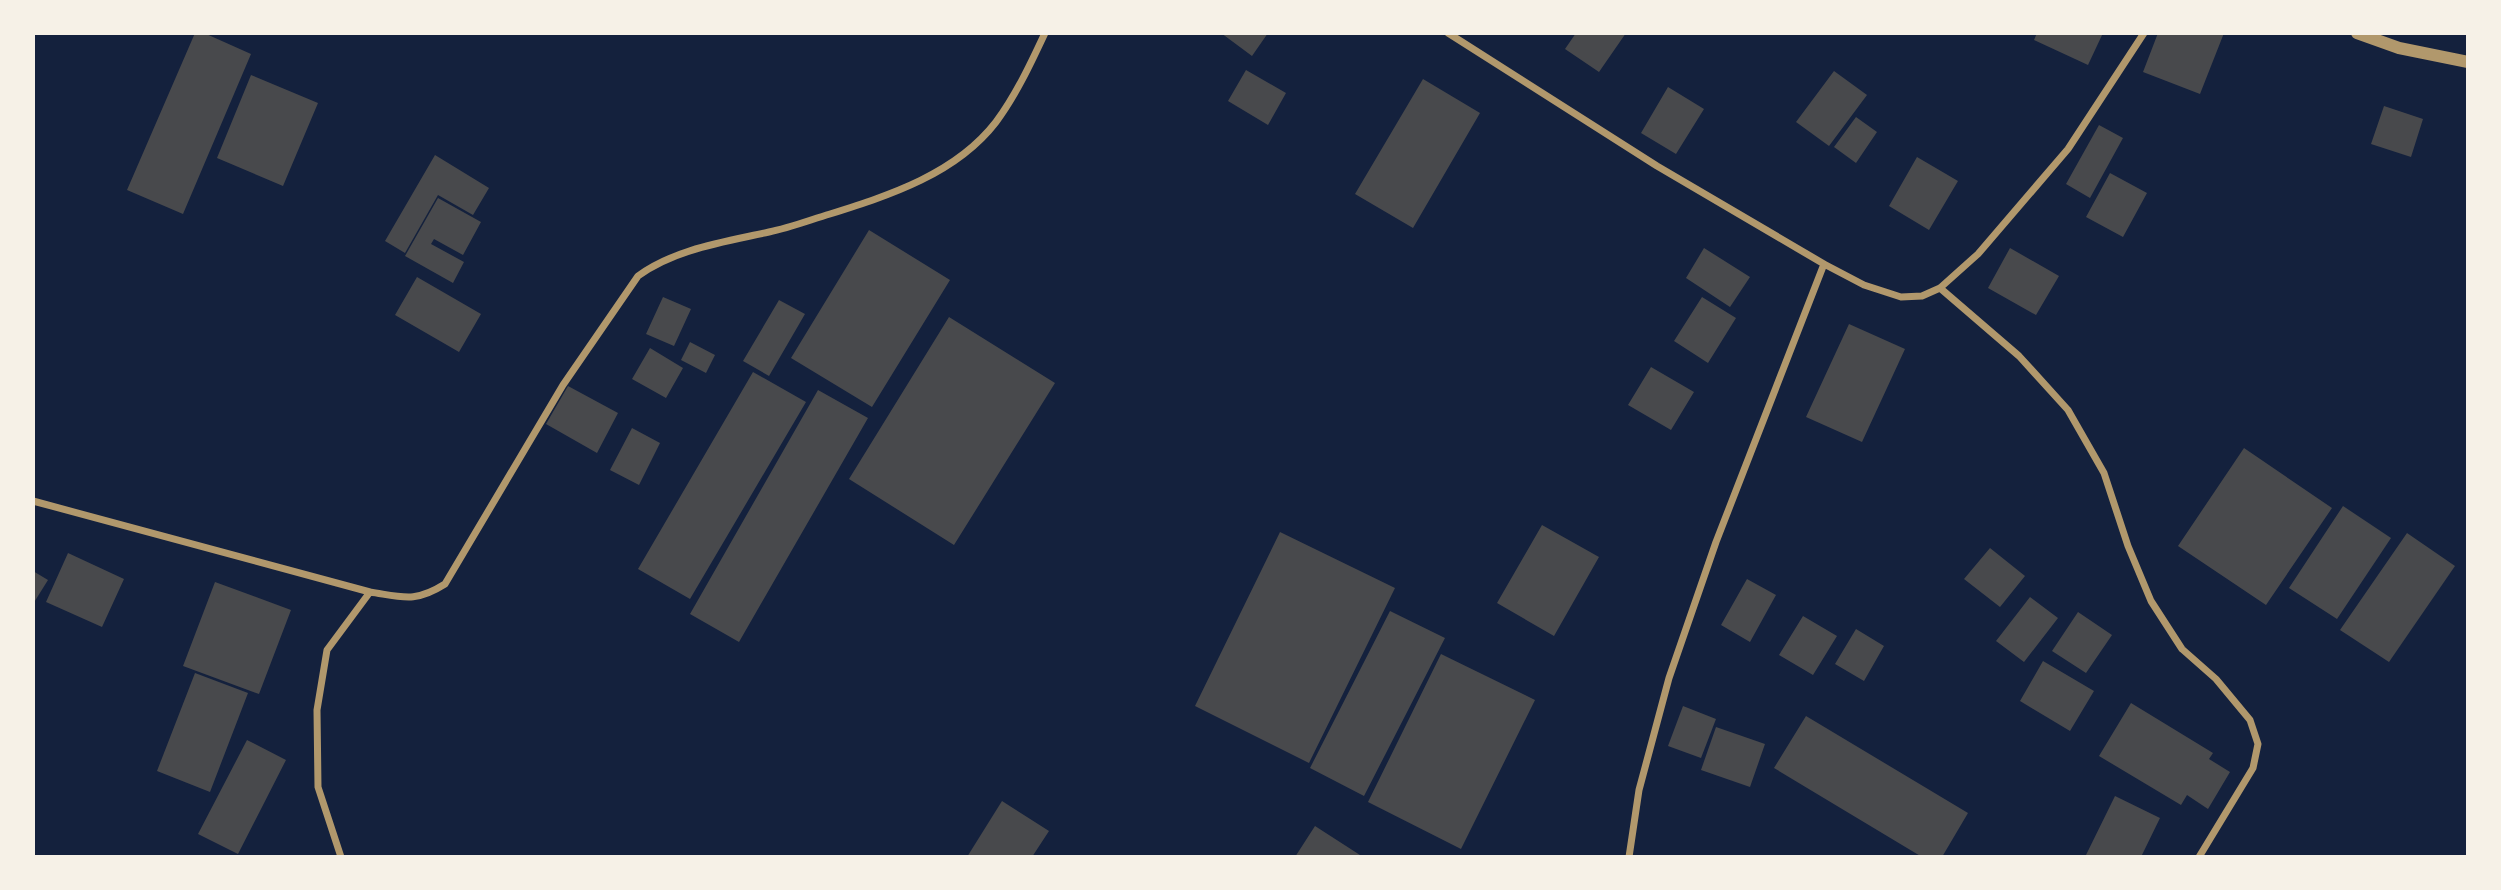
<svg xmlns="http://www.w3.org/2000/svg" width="2501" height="890" viewBox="0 0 2501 890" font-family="'Archivo Narrow',sans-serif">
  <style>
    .building { fill: #48494c }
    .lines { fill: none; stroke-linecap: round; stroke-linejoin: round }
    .minor { stroke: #b1986c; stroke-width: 7 }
    .tertiary { stroke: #b1986c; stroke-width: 12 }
  </style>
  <rect width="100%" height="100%" fill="#14213d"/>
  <path class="building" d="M 195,33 L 204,33 L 251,54 L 183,214 L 127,190 Z
    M 1221,33 L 1268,33 L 1252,56 Z
    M 1576,33 L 1626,33 L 1599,72 L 1565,49 Z
    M 2037,33 L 2103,33 L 2088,65 L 2034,40 Z
    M 2158,33 L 2224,33 L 2200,94 L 2143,72 Z
    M 1246,70 L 1286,93 L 1268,125 L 1228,101 Z
    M 1834,71 L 1867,95 L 1829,146 L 1796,122 Z
    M 251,75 L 318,103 L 283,186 L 217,158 Z
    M 1423,79 L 1480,113 L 1413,228 L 1355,194 Z
    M 1668,87 L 1704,109 L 1676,154 L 1641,133 Z
    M 2384,106 L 2423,119 L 2411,157 L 2371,144 Z
    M 1856,117 L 1877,132 L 1856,163 L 1834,147 Z
    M 2099,125 L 2123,138 L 2090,198 L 2066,184 Z
    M 435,155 L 489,188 L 473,215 L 438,195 L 405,253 L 385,241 Z
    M 1917,157 L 1958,181 L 1929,230 L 1889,206 Z
    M 2110,173 L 2147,193 L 2123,237 L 2086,217 Z
    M 438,198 L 481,222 L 463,255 L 434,239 L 431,244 L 464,262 L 453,283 L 405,256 Z
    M 869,230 L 950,280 L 872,407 L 791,358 Z
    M 1704,248 L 1750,277 L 1730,307 L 1686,278 Z
    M 2010,248 L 2059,276 L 2036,315 L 1988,288 Z
    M 417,277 L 481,314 L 459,352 L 395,315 Z
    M 663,297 L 691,309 L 674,346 L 646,334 Z
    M 1702,297 L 1736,318 L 1708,363 L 1674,341 Z
    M 779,300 L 805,314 L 769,376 L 743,361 Z
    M 949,317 L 1055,383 L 954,545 L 849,479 Z
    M 1849,324 L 1905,349 L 1862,442 L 1806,417 Z
    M 690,342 L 715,355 L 706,373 L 681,360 Z
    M 650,348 L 683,368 L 666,398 L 632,379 Z
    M 1651,367 L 1694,392 L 1671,430 L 1628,405 Z
    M 753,372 L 806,402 L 690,599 L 638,569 Z
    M 568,386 L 618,413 L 597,453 L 546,424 Z
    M 818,390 L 868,418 L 739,642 L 690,614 Z
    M 632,428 L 660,443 L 639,485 L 610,470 Z
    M 2244,448 L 2332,508 L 2266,605 L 2178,546 Z
    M 2343,506 L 2391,538 L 2337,619 L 2289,588 Z
    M 1542,525 L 1599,557 L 1554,636 L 1497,603 Z
    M 1280,532 L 1395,588 L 1309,763 L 1195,706 Z
    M 2407,533 L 2455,566 L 2389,662 L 2340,630 Z
    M 1990,548 L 2025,576 L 2000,607 L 1964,579 Z
    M 68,553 L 124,579 L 102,627 L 46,602 Z
    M 33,571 L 48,580 L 33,604 Z
    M 1747,579 L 1776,595 L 1750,642 L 1721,625 Z
    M 215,582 L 291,610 L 259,694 L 183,666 Z
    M 2030,597 L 2058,618 L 2024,662 L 1996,641 Z
    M 1390,611 L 1445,638 L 1364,796 L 1310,768 Z
    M 2078,612 L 2112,635 L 2086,673 L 2052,651 Z
    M 1803,616 L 1837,636 L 1813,675 L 1779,655 Z
    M 1856,629 L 1884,646 L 1864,681 L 1835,664 Z
    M 1441,654 L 1535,700 L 1461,849 L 1368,802 Z
    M 2043,661 L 2094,691 L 2070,731 L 2020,701 Z
    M 195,673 L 248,693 L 210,792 L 157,771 Z
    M 2131,703 L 2213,753 L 2209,759 L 2230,772 L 2208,809 L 2187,795 L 2181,805 L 2099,756 Z
    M 1683,706 L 1716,719 L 1701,758 L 1668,746 Z
    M 1806,716 L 1968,813 L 1942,857 L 1922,857 L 1774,768 Z
    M 1716,727 L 1765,744 L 1750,787 L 1701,770 Z
    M 247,740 L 286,760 L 238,854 L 198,834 Z
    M 2115,796 L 2160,818 L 2141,857 L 2085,857 Z
    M 1002,801 L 1049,831 L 1032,857 L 967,857 Z
    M 1315,826 L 1360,855 L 1359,857 L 1295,857 Z"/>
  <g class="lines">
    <path class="minor" d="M 1448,33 L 1657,166 L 1824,264
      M 1940,288 L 2019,356 L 2068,410 L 2104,473 L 2128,546 L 2151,601 L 2182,649 L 2216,679 L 2250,720 L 2258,744 L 2253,768 L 2199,857
      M 33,501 L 370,592 C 403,597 415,603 445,584 L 563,385 L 638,276 C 675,249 724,242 769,232 C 789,228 810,220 830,214 C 890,195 956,174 996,122 C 1016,95 1031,63 1045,33
      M 341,857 L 318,787 L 317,710 L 327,650 L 370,592
      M 1629,857 L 1639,790 L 1669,678 L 1716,542 L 1824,264 L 1864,285 L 1901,297 L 1922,296 L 1940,288 L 1978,254 L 2068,149 L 2144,33"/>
    <path class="tertiary" d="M 2357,33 L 2399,48 L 2468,62"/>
  </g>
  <rect width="2501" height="890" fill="none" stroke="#f6f1e7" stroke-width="70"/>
</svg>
